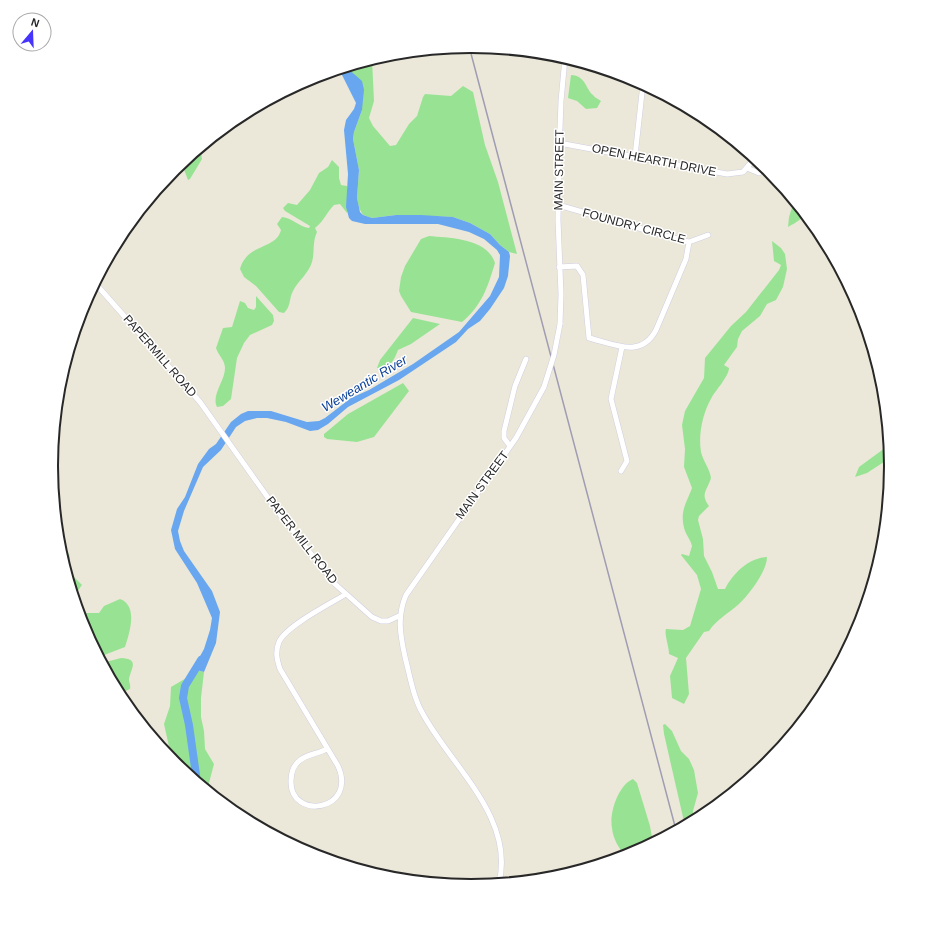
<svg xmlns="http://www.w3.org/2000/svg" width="942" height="932" viewBox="0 0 942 932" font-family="Helvetica,sans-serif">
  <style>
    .green { fill: #98e393 }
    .water { fill: #68a6f0 }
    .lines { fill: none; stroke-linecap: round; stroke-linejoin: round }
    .river { stroke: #68a6f0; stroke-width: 8 }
    .minor-casing { stroke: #d0cee1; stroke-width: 6 }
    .minor { stroke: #fff; stroke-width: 5 }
    .rail { stroke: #9f9cb3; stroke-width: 1.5 }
    .minor-bridge-casing { stroke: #d0cee1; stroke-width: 6; stroke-linecap: butt }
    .minor-bridge { stroke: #fff; stroke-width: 5 }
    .labels { text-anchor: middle; stroke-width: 3; stroke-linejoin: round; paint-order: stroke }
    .street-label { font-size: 12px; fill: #282828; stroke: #fff }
    .water-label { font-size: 13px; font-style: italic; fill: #0b4099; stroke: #fff }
    .rim { fill: none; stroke: #282828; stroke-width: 2 }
  </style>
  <rect width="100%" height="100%" fill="#ebe8d9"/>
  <path class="green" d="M 372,59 L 374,101 L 369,118 L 373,126 L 390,146 L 396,145 L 409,124 L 417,116 L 423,97 L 425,94 L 451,96 L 463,86 L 473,92 L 485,145 L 498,182 L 517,254 L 509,252 L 500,245 L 490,234 L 470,223 L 453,217 L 396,215 L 372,218 L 363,215 L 359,208 L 357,198 L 359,170 L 353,139 L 354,132 L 362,110 L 346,67 Z
    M 571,75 C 586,76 585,88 593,95 C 595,98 599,99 601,101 L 597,108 L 586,109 L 577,101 L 568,98 Z
    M 200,147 L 202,159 L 190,179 L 188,180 L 183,167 L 184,161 Z
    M 332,160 L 339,167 L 339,178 L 341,185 L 347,186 L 347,213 L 340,204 L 334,205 C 327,212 324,221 315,228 L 317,232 C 312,243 315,252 312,262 C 309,273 298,281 293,291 C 289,298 291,307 284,313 L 279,312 L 256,286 L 244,277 L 240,269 C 247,243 276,250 281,230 L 277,224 L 282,217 C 293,218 299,227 309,228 L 310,226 L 285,211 L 283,208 L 288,203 L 297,205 L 310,190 L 319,173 L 328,167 Z
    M 794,201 C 807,217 805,217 788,227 L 789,217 Z
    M 429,236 C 450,238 487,238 495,263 C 488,286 482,306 462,322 L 411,312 L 401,296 L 399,291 L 401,277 L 405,266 L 421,239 Z
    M 772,241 L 781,248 L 785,254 L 787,269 L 783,287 L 776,300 L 767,304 L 760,316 L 742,331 L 738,339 L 737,347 L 724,365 L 729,368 C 729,376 716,390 712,397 C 703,412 698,434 701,452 C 703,461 710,469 711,478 C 707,491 700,494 709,506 L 699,516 L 698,520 L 703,539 L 704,556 L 712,572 L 718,589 L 725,589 C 733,573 749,558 767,557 C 767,571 749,595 739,604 C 729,613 716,620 709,631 L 704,632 L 686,658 L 689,694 L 684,704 L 672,698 L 670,676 L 678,658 L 669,654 C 669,646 664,634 666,629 L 683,630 L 690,626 L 701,589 L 697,575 L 681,555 L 682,554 L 689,556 L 692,546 C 691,541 687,536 685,531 C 679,512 686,504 692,488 L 684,467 L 685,449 L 682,425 L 685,411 L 704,378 L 705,358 L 731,326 L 746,312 L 779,270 L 781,265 L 774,261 Z
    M 256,296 L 273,315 L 274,321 L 272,325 L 250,335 L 244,343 L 237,358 L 231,399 L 223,406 L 217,407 C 211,395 225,381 225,368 C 225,360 218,355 216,348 L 223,328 L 232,327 L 240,301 L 245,303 L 248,308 L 254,310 L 256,307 Z
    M 413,318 L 440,324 L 411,344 L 398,350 C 394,360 390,370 377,368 L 380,360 Z
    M 403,383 L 409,391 L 374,437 L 357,442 L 327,439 L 324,437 L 324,434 L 348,414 Z
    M 889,445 L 890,458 L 867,473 L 855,477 L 859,467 Z
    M 59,544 L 69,554 L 70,558 L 66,569 L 82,585 L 74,596 Z
    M 120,599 C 139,606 129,634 125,647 L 99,657 L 83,627 L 80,616 L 82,613 L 99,613 L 104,606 Z
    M 121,658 C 140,659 131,668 129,679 C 129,683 131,685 130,689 L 119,694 L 102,663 Z
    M 193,669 L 204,672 L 201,698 L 201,717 L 204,731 L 205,749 L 214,764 L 209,783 L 210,792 L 177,765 L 170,751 L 164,724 L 170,706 L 171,687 L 188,677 Z
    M 665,724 L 672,731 L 681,751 L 689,759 L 694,770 L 698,793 L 693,811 L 692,822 L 685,826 L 664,734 L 663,725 Z
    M 633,779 L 637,783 L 650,826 L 653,843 L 625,856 C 619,848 613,839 612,828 C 609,814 618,785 633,779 Z"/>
  <path class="water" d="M 346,67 L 362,81 L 364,90 L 362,110 L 354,132 L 353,139 L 359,170 L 357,198 L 360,212 L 363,215 L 372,218 L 396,215 L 421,215 L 453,217 L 470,223 L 490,234 L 500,245 L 509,252 L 510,256 L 508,276 L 504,288 L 490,309 L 480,321 L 468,329 L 456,342 L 399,380 L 348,407 L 328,424 L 318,430 L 310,431 L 286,422 L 267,418 L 257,418 L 245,421 L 236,427 L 221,450 L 203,467 L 184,511 L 178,531 L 180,541 L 184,551 L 212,591 L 220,612 L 216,643 L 204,672 L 193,669 L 204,649 L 210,630 L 212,618 L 197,583 L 175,549 L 171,530 L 177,509 L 185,497 L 198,464 L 209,449 L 216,444 L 231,422 L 241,414 L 248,411 L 271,411 L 307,422 L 319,421 L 325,418 L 351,398 L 369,390 L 413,364 L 459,332 L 490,296 L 499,277 L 500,255 L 497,250 L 484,239 L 469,232 L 438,224 L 365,224 L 352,221 L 349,218 L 346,207 L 348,174 L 344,130 L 346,120 L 354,109 L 356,103 L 339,69 Z"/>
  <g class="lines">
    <path class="river" d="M 197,782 L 189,725 L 183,698 L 185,686 L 201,660"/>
    <defs>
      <path id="minor" d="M 559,143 L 727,174 L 743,172 L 755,158
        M 635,156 L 643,84
        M 747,168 L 759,173 L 765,167
        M 558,205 L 684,241 L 689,242 L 708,235
        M 559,267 L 577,266 L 583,275 L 589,338 C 614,344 641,359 656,330 L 686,259 L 689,242
        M 95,283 L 200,402 L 281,516 L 335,584 L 372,617 L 381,621 L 388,621 L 399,616
        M 560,324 L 561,294 L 558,220 L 559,156 L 561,101 L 565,58
        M 510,446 L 504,438 L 504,431 L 515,386 L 526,359
        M 621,471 L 627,461 L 611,399 L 622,347
        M 327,749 C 318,754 307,754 299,761 C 293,766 291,773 291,781 C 290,821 358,811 338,766 L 280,669 C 277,660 275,652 279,642 C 286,626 330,604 346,594
        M 499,883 C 515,817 451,766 423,714 C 413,697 410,676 405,657 C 400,634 397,616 406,595 L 516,438 L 544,387"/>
    </defs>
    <use href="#minor" class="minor-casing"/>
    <use href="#minor" class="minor"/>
    <path class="rail" d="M 469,46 L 676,830"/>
    <defs>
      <path id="minor-bridge" d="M 544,387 L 554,355 L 560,324"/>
    </defs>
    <use href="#minor-bridge" class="minor-bridge-casing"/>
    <use href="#minor-bridge" class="minor-bridge"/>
  </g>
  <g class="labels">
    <g class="street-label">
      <text transform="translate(654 160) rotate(11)" y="4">OPEN HEARTH DRIVE</text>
      <text transform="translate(559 170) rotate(-89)" y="4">MAIN STREET</text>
      <text transform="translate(634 226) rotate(15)" y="4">FOUNDRY CIRCLE</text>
      <text transform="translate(160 356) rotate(49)" y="4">PAPERMILL ROAD</text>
      <text transform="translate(482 485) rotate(-54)" y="4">MAIN STREET</text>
      <text transform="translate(302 540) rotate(52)" y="4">PAPER MILL ROAD</text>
    </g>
    <g class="water-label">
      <text transform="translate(364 383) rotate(-31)" y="5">Weweantic River</text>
    </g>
  </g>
  <path d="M0 0H942V932H0ZM58 466a413 413 0 1 1 826 0a413 413 0 1 1-826 0Z" fill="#fff" fill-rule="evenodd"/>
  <path class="rim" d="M58 466a413 413 0 1 1 826 0a413 413 0 1 1-826 0Z"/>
  <g transform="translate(32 32) rotate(19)"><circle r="19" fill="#ffffff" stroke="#a9a9a9"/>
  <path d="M0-3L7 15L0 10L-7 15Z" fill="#4634fd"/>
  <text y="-6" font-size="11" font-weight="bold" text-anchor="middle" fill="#282828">N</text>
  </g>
</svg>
